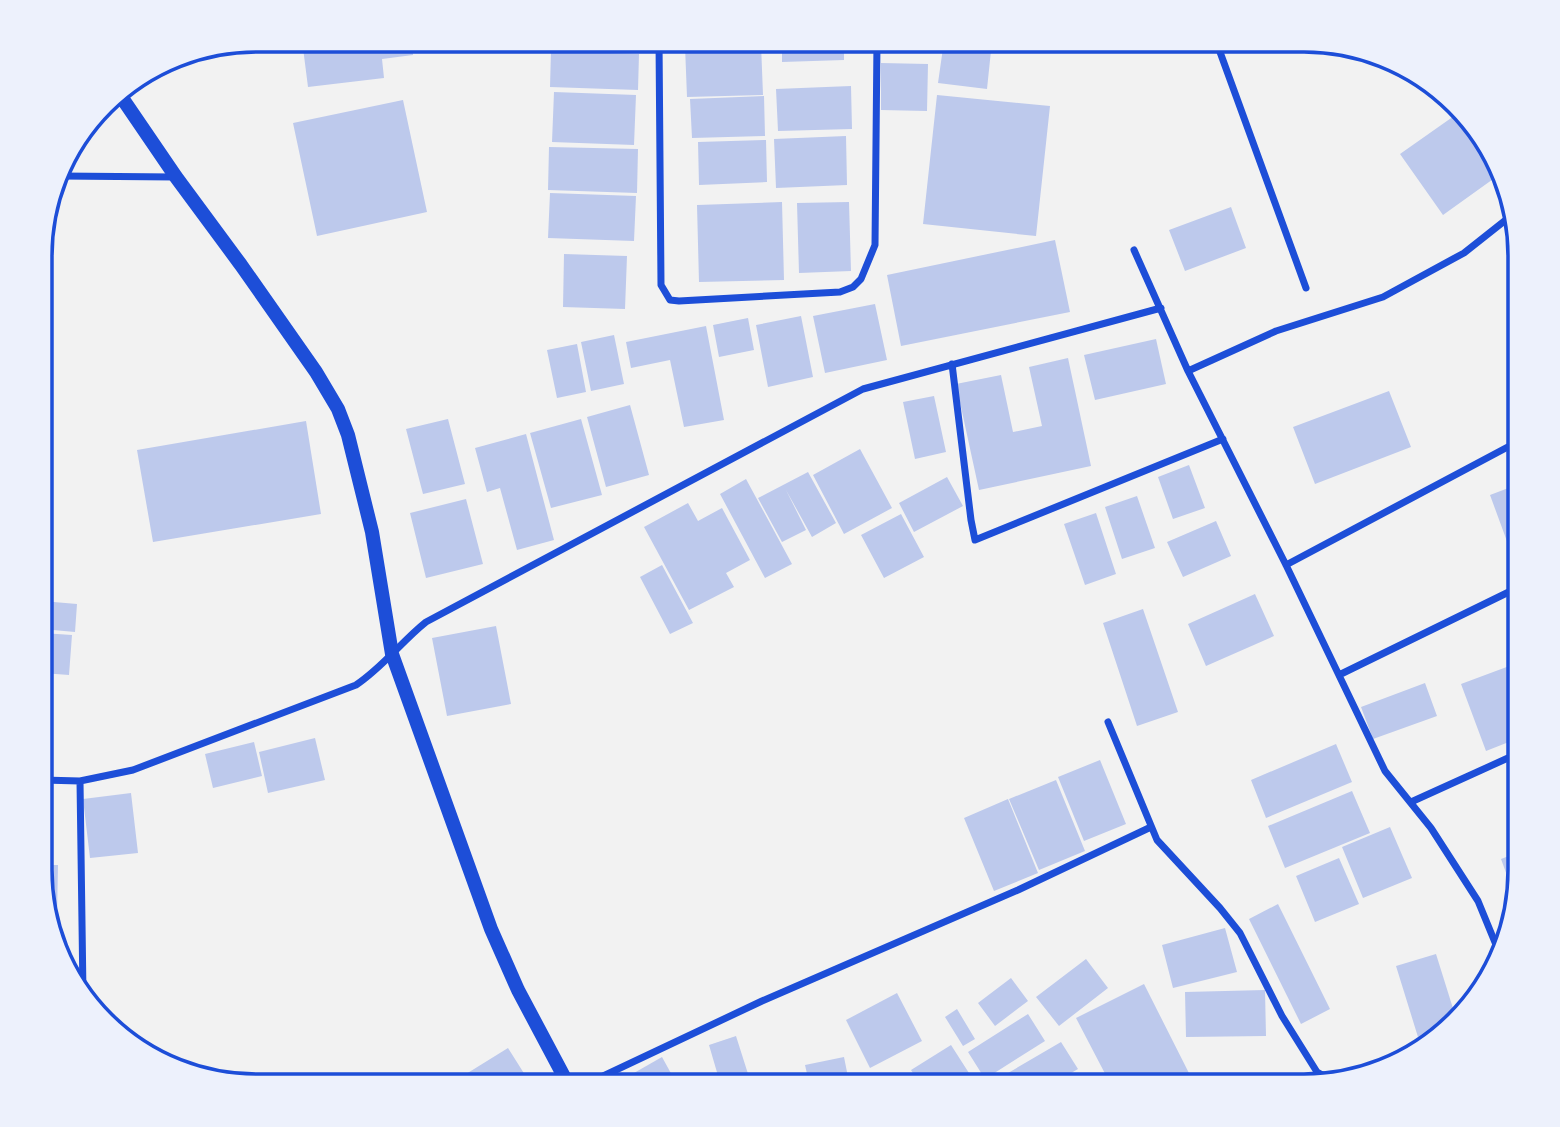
<svg xmlns="http://www.w3.org/2000/svg" width="1560" height="1127" viewBox="0 0 1560 1127" font-family="'Roboto Condensed',sans-serif">
  <style>
    .building { fill: #bdc9ec }
    .lines { fill: none; stroke-linecap: round; stroke-linejoin: round }
    .minor { stroke: #1d4ed8; stroke-width: 7 }
    .secondary { stroke: #1d4ed8; stroke-width: 14 }
    .rim { fill: none; stroke: #1d4ed8; stroke-width: 3.5 }
  </style>
  <rect width="100%" height="100%" fill="#f2f2f2"/>
  <path class="building" d="M 302,40 L 412,40 L 413,55 L 382,59 L 384,78 L 308,87 Z
    M 549,40 L 632,40 L 632,49 L 548,47 Z
    M 782,40 L 844,40 L 844,60 L 782,62 Z
    M 882,41 L 935,41 L 934,53 L 882,52 Z
    M 944,41 L 992,41 L 987,89 L 938,83 Z
    M 761,44 L 763,95 L 687,97 L 685,46 Z
    M 551,51 L 639,54 L 638,90 L 550,87 Z
    M 881,63 L 928,64 L 927,111 L 881,110 Z
    M 851,86 L 852,129 L 778,131 L 776,89 Z
    M 554,92 L 636,95 L 634,145 L 552,142 Z
    M 937,95 L 1050,106 L 1036,236 L 923,224 Z
    M 764,96 L 765,136 L 692,138 L 690,99 Z
    M 403,100 L 427,212 L 317,236 L 293,123 Z
    M 1454,116 L 1496,177 L 1443,215 L 1400,154 Z
    M 1462,118 L 1497,161 L 1502,180 L 1459,119 Z
    M 846,136 L 847,185 L 776,188 L 774,139 Z
    M 766,140 L 767,182 L 699,185 L 698,142 Z
    M 549,147 L 638,149 L 637,193 L 548,190 Z
    M 550,193 L 636,196 L 634,241 L 548,238 Z
    M 782,202 L 784,280 L 699,282 L 697,205 Z
    M 849,202 L 851,271 L 799,273 L 797,203 Z
    M 1231,207 L 1246,248 L 1185,271 L 1169,230 Z
    M 1055,240 L 1070,312 L 901,346 L 887,275 Z
    M 564,254 L 627,256 L 625,309 L 563,307 Z
    M 875,304 L 887,360 L 825,373 L 813,316 Z
    M 801,316 L 813,377 L 768,387 L 756,325 Z
    M 748,318 L 754,350 L 719,357 L 713,325 Z
    M 706,326 L 724,420 L 684,427 L 670,360 L 631,368 L 626,342 Z
    M 614,335 L 624,384 L 591,391 L 581,342 Z
    M 1156,339 L 1166,384 L 1095,400 L 1084,355 Z
    M 577,344 L 586,392 L 557,398 L 547,350 Z
    M 1068,358 L 1091,466 L 979,490 L 956,384 L 1001,375 L 1013,432 L 1042,426 L 1029,367 Z
    M 1389,391 L 1411,447 L 1315,484 L 1293,427 Z
    M 934,396 L 946,452 L 915,459 L 903,402 Z
    M 630,405 L 649,475 L 606,487 L 587,417 Z
    M 448,419 L 465,484 L 423,494 L 406,429 Z
    M 581,419 L 602,495 L 551,508 L 530,433 Z
    M 306,421 L 321,514 L 153,542 L 137,450 Z
    M 526,434 L 554,540 L 517,550 L 500,488 L 487,492 L 475,448 Z
    M 860,449 L 892,508 L 844,534 L 813,475 Z
    M 1189,465 L 1205,508 L 1173,519 L 1158,477 Z
    M 808,472 L 836,523 L 812,537 L 786,490 L 806,530 L 782,542 L 758,498 Z
    M 947,477 L 963,506 L 914,532 L 899,503 Z
    M 746,479 L 792,564 L 765,578 L 720,494 Z
    M 1519,484 L 1519,574 L 1490,495 Z
    M 1137,496 L 1155,548 L 1122,559 L 1105,507 Z
    M 466,499 L 483,564 L 426,578 L 410,513 Z
    M 688,503 L 698,521 L 722,508 L 750,560 L 726,573 L 734,587 L 689,610 L 644,527 Z
    M 1096,513 L 1116,574 L 1085,585 L 1064,524 Z
    M 901,514 L 924,557 L 884,578 L 861,535 Z
    M 1216,521 L 1231,556 L 1183,577 L 1167,542 Z
    M 662,565 L 693,623 L 670,634 L 640,577 Z
    M 1255,594 L 1274,636 L 1206,666 L 1188,624 Z
    M 42,601 L 77,604 L 75,632 L 42,629 Z
    M 1143,609 L 1178,712 L 1137,726 L 1103,623 Z
    M 496,626 L 511,704 L 447,716 L 432,638 Z
    M 42,633 L 72,635 L 69,675 L 42,673 Z
    M 1512,665 L 1519,685 L 1519,738 L 1486,751 L 1461,684 Z
    M 1425,683 L 1437,716 L 1373,739 L 1361,707 Z
    M 315,738 L 325,780 L 268,793 L 259,752 Z
    M 254,742 L 262,776 L 213,788 L 205,754 Z
    M 1336,744 L 1352,782 L 1266,818 L 1251,780 Z
    M 1100,760 L 1126,824 L 1084,841 L 1058,777 Z
    M 1056,780 L 1085,851 L 1039,870 L 1009,799 Z
    M 1352,791 L 1370,833 L 1285,868 L 1268,826 Z
    M 131,793 L 138,853 L 90,858 L 83,799 Z
    M 1008,799 L 1038,873 L 994,891 L 964,818 Z
    M 1390,827 L 1412,878 L 1363,898 L 1342,847 Z
    M 1519,852 L 1519,884 L 1516,900 L 1501,859 Z
    M 1339,858 L 1359,904 L 1315,922 L 1296,876 Z
    M 42,865 L 58,865 L 57,916 L 48,915 L 42,898 Z
    M 1278,904 L 1330,1009 L 1301,1024 L 1249,919 Z
    M 1225,928 L 1237,972 L 1173,988 L 1162,945 Z
    M 1436,954 L 1456,1018 L 1441,1030 L 1418,1037 L 1396,966 Z
    M 1086,959 L 1108,988 L 1059,1026 L 1036,997 Z
    M 1011,978 L 1028,1001 L 995,1026 L 978,1003 Z
    M 1144,984 L 1196,1087 L 1112,1087 L 1076,1018 Z
    M 1265,990 L 1266,1036 L 1186,1037 L 1185,992 Z
    M 897,993 L 922,1041 L 870,1068 L 846,1020 Z
    M 957,1009 L 975,1039 L 963,1046 L 945,1017 Z
    M 1028,1014 L 1045,1041 L 985,1079 L 968,1052 Z
    M 736,1036 L 749,1077 L 721,1086 L 709,1045 Z
    M 1061,1042 L 1078,1069 L 1047,1087 L 1001,1087 L 996,1080 Z
    M 951,1045 L 976,1084 L 972,1087 L 922,1087 L 911,1070 Z
    M 508,1048 L 532,1086 L 474,1086 L 466,1074 Z
    M 662,1057 L 678,1086 L 641,1086 L 634,1073 Z
    M 844,1057 L 850,1087 L 810,1087 L 805,1065 Z
    M 353,1074 L 360,1086 L 328,1086 Z"/>
  <g class="lines">
    <path class="minor" d="M 659,40 L 661,285 L 670,300 L 679,301 L 840,292 L 853,287 L 861,279 L 875,245 L 877,41
      M 1216,41 L 1306,288
      M 60,176 L 175,177
      M 1134,250 L 1188,371 L 1286,565 L 1385,771 L 1431,828 L 1478,901 L 1501,957
      M 952,364 L 971,520 L 975,540 L 1223,439
      M 1188,371 L 1276,331 L 1383,297 L 1464,253 L 1512,215
      M 1286,565 L 1519,441
      M 1339,675 L 1519,587
      M 1108,722 L 1157,840 L 1220,908 L 1240,933 L 1282,1016 L 1317,1072 L 1331,1080
      M 42,780 L 80,781 L 133,770 L 356,685 C 383,667 401,642 426,622 L 863,389 L 1161,308
      M 80,781 L 83,994
      M 1411,802 L 1519,753
      M 582,1086 L 762,1001 L 1018,890 L 1151,827"/>
    <path class="secondary" d="M 118,92 L 176,177 L 241,265 L 316,372 L 338,409 L 348,435 L 372,532 L 392,654 L 491,929 L 518,990 L 569,1086"/>
  </g>
  <path d="M0 0H1560V1127H0ZM256 52H1304A204 204 0 0 1 1508 256V870A204 204 0 0 1 1304 1074H256A204 204 0 0 1 52 870V256A204 204 0 0 1 256 52Z" fill="#edf1fc" fill-rule="evenodd"/>
  <path class="rim" d="M256 52H1304A204 204 0 0 1 1508 256V870A204 204 0 0 1 1304 1074H256A204 204 0 0 1 52 870V256A204 204 0 0 1 256 52Z"/>
</svg>
